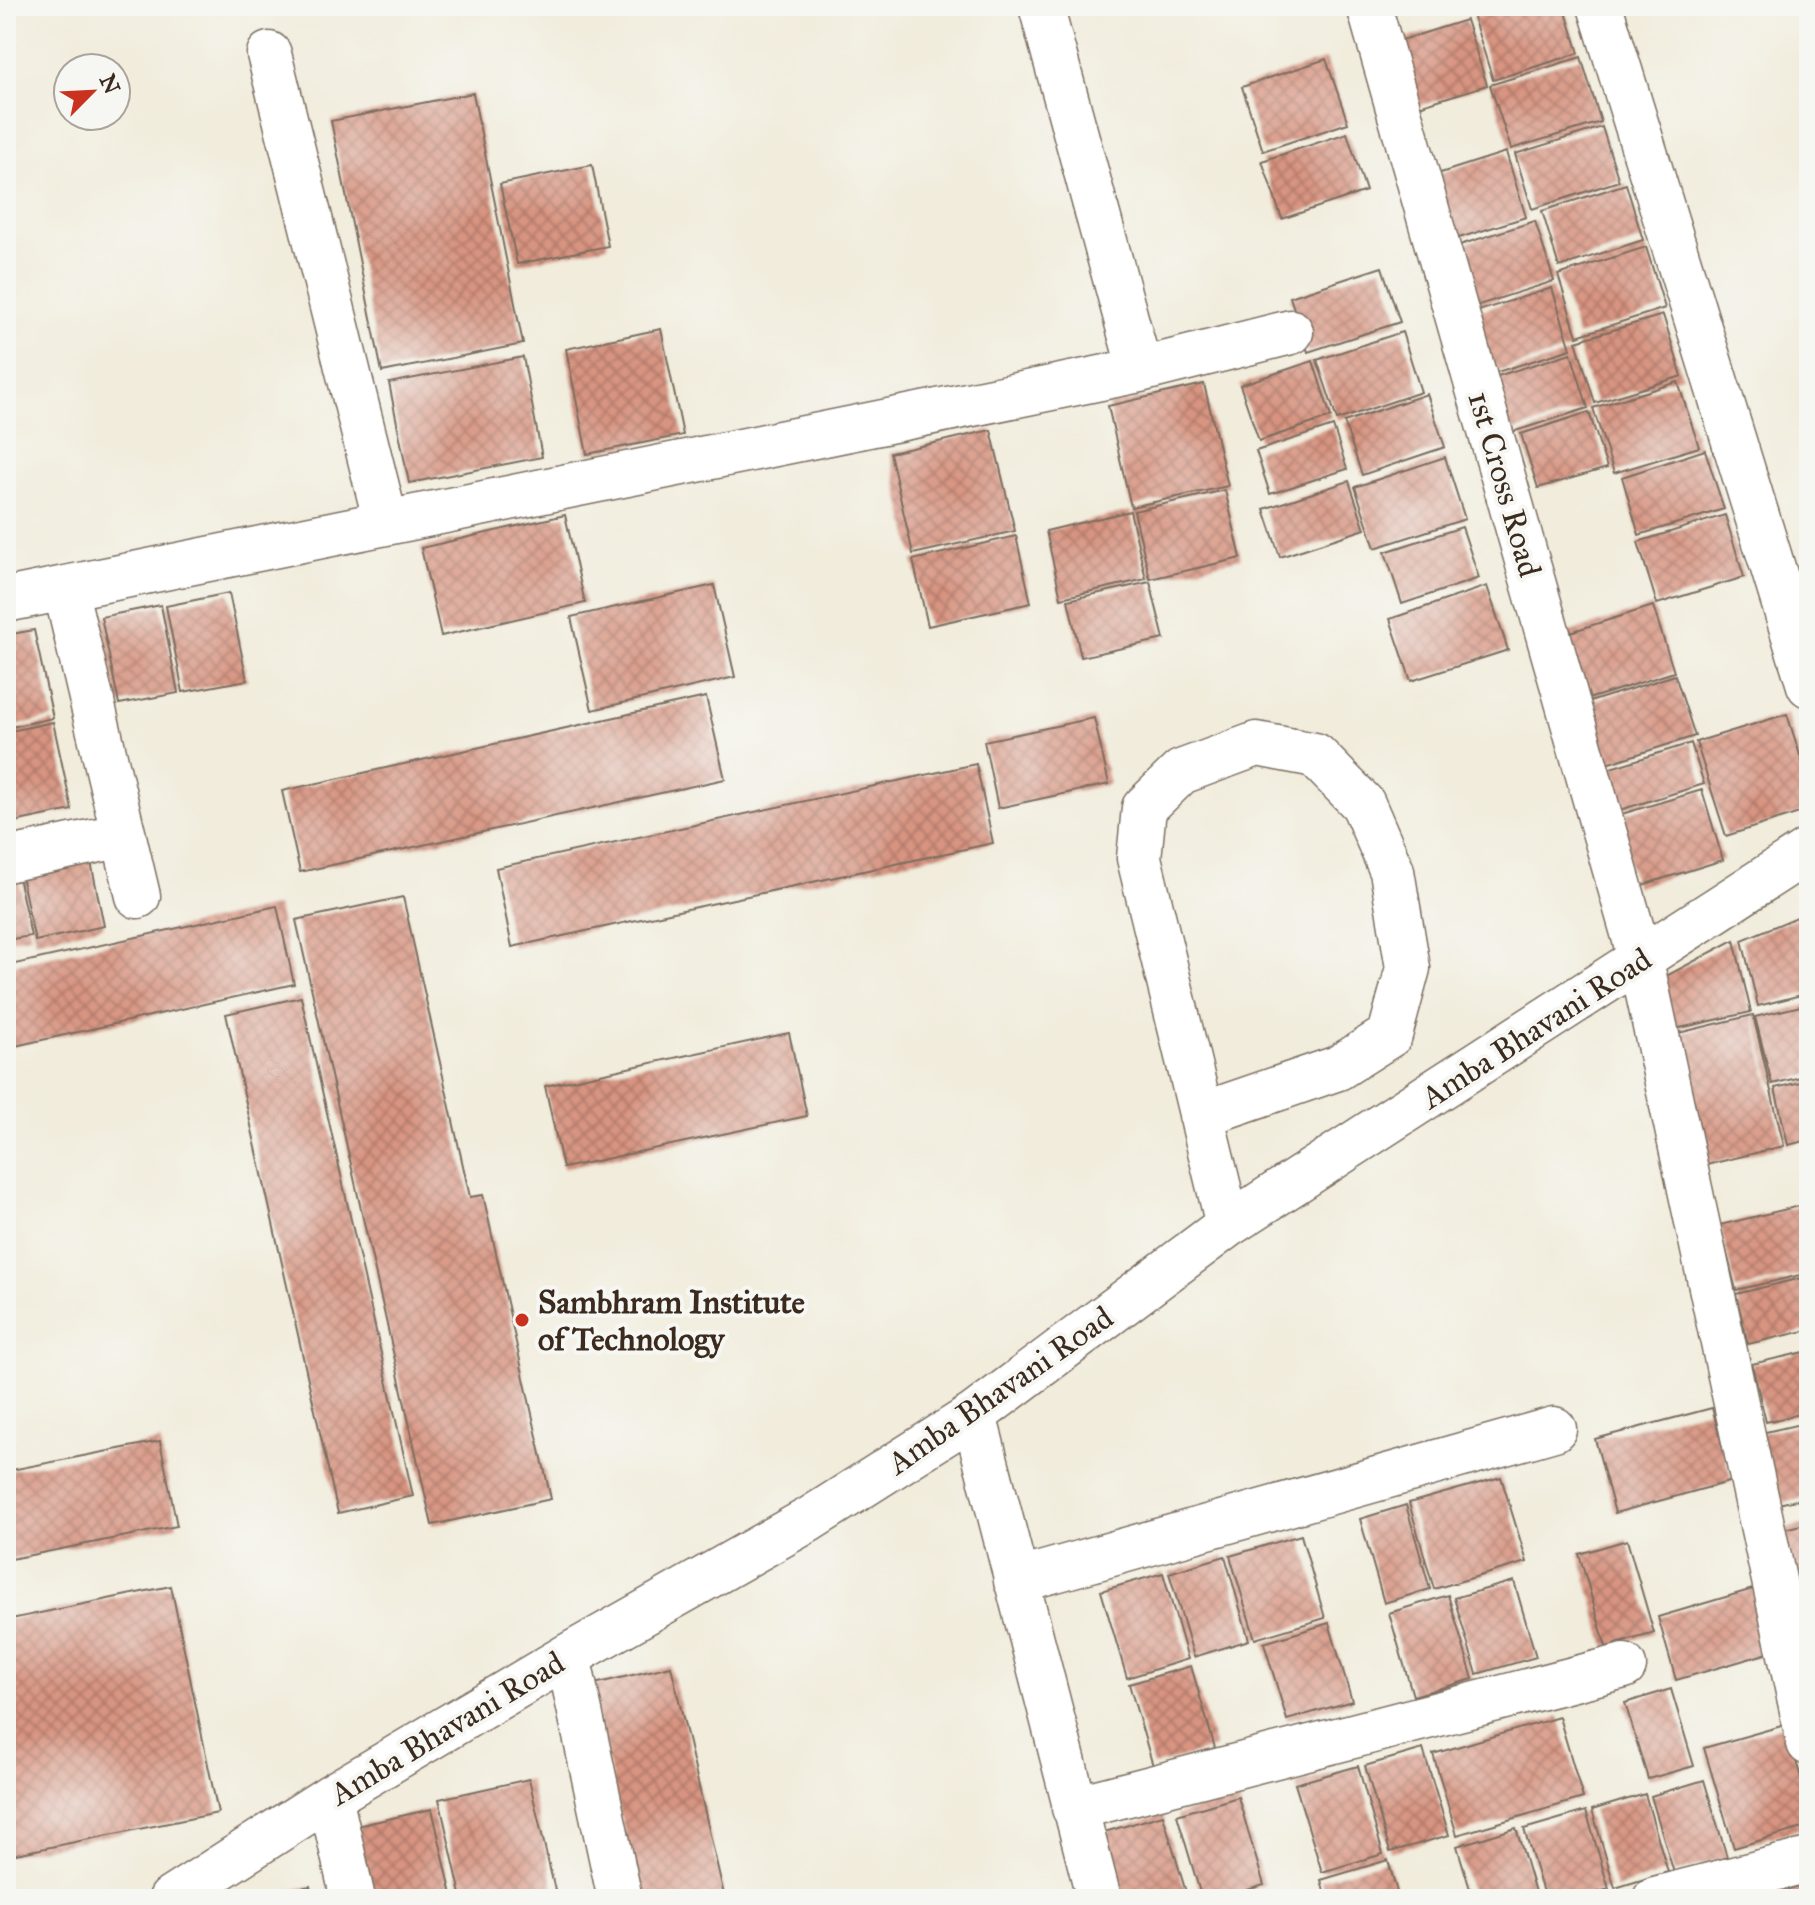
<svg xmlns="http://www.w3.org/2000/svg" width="1815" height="1905" viewBox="0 0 1815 1905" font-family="'IM FELL Great Primer',serif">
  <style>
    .building { fill: url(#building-cross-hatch) }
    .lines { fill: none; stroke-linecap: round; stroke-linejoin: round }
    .minor-casing { stroke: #7b6e60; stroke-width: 47 }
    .minor { stroke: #fff; stroke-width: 44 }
    .poi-dot { fill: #c8321e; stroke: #f6f6f2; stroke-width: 3 }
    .labels { text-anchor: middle; stroke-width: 8; stroke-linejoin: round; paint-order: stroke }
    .street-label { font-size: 32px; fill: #3b2a1e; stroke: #f6f6f2 }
    .poi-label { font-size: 32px; font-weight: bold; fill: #3b2a1e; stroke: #f6f6f2; text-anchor: start }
  </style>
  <defs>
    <pattern id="building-cross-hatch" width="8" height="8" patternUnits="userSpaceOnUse" patternTransform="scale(2)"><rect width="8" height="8" fill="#d89481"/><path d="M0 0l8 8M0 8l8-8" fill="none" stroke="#b07969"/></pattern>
  </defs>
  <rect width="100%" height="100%" fill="#f6f6f2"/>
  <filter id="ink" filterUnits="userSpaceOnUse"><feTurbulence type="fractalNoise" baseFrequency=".0125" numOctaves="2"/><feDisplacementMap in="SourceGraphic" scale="16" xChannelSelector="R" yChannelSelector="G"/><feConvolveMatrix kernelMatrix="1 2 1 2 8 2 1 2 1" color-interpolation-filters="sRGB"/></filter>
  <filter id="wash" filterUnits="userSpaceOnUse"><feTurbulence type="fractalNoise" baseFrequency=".006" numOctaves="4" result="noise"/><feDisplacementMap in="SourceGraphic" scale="32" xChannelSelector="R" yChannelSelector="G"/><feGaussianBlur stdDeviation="1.8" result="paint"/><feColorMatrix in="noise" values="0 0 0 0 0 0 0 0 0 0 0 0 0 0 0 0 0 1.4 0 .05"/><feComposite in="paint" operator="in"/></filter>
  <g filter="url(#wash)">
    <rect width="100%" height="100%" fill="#f1ecdb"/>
    <g id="blocks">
      <path class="building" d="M 1510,6 L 1564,6 L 1579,53 L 1493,80 L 1473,17 Z
        M 1466,20 L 1487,85 L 1406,110 L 1386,45 Z
        M 1581,57 L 1601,122 L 1511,149 L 1490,85 Z
        M 1326,59 L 1348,123 L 1263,151 L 1242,87 Z
        M 473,93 L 523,344 L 382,372 L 331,121 Z
        M 1602,127 L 1619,181 L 1532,209 L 1515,154 Z
        M 1347,133 L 1366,191 L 1282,219 L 1262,161 Z
        M 1506,152 L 1526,217 L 1446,242 L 1425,178 Z
        M 592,165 L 608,246 L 517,264 L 500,184 Z
        M 1626,184 L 1643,240 L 1559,267 L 1542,211 Z
        M 1535,221 L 1554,281 L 1463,310 L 1444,250 Z
        M 1646,247 L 1665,308 L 1577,336 L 1558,275 Z
        M 1382,267 L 1400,322 L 1308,352 L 1290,297 Z
        M 1552,288 L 1571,349 L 1481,377 L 1462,316 Z
        M 1663,315 L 1682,376 L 1595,403 L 1576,341 Z
        M 661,329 L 683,435 L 587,454 L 566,349 Z
        M 1402,332 L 1421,392 L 1337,420 L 1317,360 Z
        M 1571,353 L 1588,408 L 1506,434 L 1488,379 Z
        M 523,357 L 542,457 L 409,483 L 389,383 Z
        M 1313,361 L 1331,417 L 1259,441 L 1240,385 Z
        M 1678,382 L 1699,447 L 1614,473 L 1593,408 Z
        M 1204,384 L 1228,486 L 1131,507 L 1108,406 Z
        M 1427,394 L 1445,447 L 1362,475 L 1344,422 Z
        M 1589,412 L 1607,468 L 1538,488 L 1521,434 Z
        M 1333,426 L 1347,469 L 1270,494 L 1256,451 Z
        M 991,430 L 1015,531 L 913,554 L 890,453 Z
        M 1705,450 L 1724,509 L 1639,535 L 1622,477 Z
        M 1445,457 L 1465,519 L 1375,548 L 1355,487 Z
        M 1349,481 L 1365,529 L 1280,557 L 1264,509 Z
        M 1225,490 L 1241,558 L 1150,579 L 1134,511 Z
        M 1130,511 L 1146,579 L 1061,598 L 1046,531 Z
        M 565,515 L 585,603 L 441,636 L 421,548 Z
        M 1725,515 L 1744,577 L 1657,604 L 1638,542 Z
        M 1462,527 L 1479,578 L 1402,604 L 1385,552 Z
        M 1016,536 L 1031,603 L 928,626 L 913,560 Z
        M 1150,582 L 1164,639 L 1081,657 L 1068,600 Z
        M 714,585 L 735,677 L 592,710 L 571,617 Z
        M 1487,586 L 1508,650 L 1411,681 L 1390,619 Z
        M 229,593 L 247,680 L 183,692 L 166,606 Z
        M 161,605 L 178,693 L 119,704 L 101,617 Z
        M 1653,606 L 1674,672 L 1585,700 L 1564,634 Z
        M 34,630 L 53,718 L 6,728 L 6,635 Z
        M 1675,675 L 1695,736 L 1603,765 L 1583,704 Z
        M 706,697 L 725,779 L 300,872 L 282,791 Z
        M 1787,714 L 1809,784 L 1809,810 L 1726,836 L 1696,742 Z
        M 1094,718 L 1109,784 L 998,808 L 984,741 Z
        M 53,722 L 72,810 L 9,823 L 6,807 L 6,732 Z
        M 1691,743 L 1704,784 L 1610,813 L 1598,772 Z
        M 976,764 L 993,843 L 512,947 L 496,868 Z
        M 1702,790 L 1723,860 L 1636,887 L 1615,816 Z
        M 90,857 L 104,926 L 35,941 L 20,871 Z
        M 17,872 L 31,936 L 6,940 L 6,874 Z
        M 403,897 L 470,1197 L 483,1195 L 551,1499 L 432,1525 L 296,920 Z
        M 277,906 L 294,984 L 6,1048 L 6,966 Z
        M 1809,912 L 1809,993 L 1758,1006 L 1742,940 Z
        M 1734,940 L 1751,1012 L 1666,1031 L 1655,982 Z
        M 301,997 L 413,1496 L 338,1513 L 226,1014 Z
        M 1809,1004 L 1809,1075 L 1772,1084 L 1755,1017 Z
        M 1753,1015 L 1784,1146 L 1698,1167 L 1666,1036 Z
        M 789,1033 L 807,1116 L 563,1168 L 545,1086 Z
        M 1809,1080 L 1809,1140 L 1788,1145 L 1775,1088 Z
        M 1804,1205 L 1809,1226 L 1809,1273 L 1736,1290 L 1720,1225 Z
        M 1809,1276 L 1809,1330 L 1748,1344 L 1736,1294 Z
        M 1809,1351 L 1809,1412 L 1766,1422 L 1752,1364 Z
        M 1712,1408 L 1732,1481 L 1615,1513 L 1595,1439 Z
        M 1809,1422 L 1809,1497 L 1774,1505 L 1757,1434 Z
        M 160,1441 L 177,1526 L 6,1560 L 6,1471 Z
        M 1501,1477 L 1527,1562 L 1434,1589 L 1409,1503 Z
        M 1406,1505 L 1430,1589 L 1384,1603 L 1360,1519 Z
        M 1809,1523 L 1809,1629 L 1808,1629 L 1784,1529 Z
        M 1301,1535 L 1325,1618 L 1255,1639 L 1230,1556 Z
        M 1627,1540 L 1654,1633 L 1606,1647 L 1579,1554 Z
        M 1225,1556 L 1249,1640 L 1194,1657 L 1169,1573 Z
        M 1163,1573 L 1188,1659 L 1127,1678 L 1101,1591 Z
        M 1514,1581 L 1536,1657 L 1477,1674 L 1454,1598 Z
        M 171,1586 L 218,1813 L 6,1856 L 6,1620 Z
        M 1753,1589 L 1772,1652 L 1676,1680 L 1658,1617 Z
        M 1448,1595 L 1473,1679 L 1413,1696 L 1389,1613 Z
        M 1329,1623 L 1352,1701 L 1287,1720 L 1264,1643 Z
        M 671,1666 L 725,1899 L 640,1899 L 590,1685 Z
        M 1191,1666 L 1215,1748 L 1153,1766 L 1129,1684 Z
        M 1671,1689 L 1694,1766 L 1648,1779 L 1625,1703 Z
        M 1559,1717 L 1583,1798 L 1457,1835 L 1433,1754 Z
        M 1785,1725 L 1809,1804 L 1809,1826 L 1734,1848 L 1704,1748 Z
        M 1423,1749 L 1449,1835 L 1390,1852 L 1365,1766 Z
        M 1358,1766 L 1383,1854 L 1322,1872 L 1295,1784 Z
        M 529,1779 L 557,1899 L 462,1899 L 439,1799 Z
        M 1704,1780 L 1727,1857 L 1674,1873 L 1651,1796 Z
        M 1645,1794 L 1668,1872 L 1615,1888 L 1592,1810 Z
        M 1238,1797 L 1264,1885 L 1217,1899 L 1202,1899 L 1177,1815 Z
        M 432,1809 L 453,1899 L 364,1899 L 348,1828 Z
        M 1586,1811 L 1609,1889 L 1575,1899 L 1545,1899 L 1524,1829 Z
        M 1163,1815 L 1188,1899 L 1121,1899 L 1101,1833 Z
        M 1516,1828 L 1537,1899 L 1473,1899 L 1457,1846 Z
        M 1388,1860 L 1399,1899 L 1326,1899 L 1321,1880 Z
        M 1809,1883 L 1809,1899 L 1758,1899 L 1758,1898 Z
        M 310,1886 L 313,1899 L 257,1899 L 257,1898 Z"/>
    </g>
  </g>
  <g filter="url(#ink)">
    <use href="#blocks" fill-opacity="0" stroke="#7b6e60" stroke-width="2"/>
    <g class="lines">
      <defs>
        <path id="minor" d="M 1041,6 L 1140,370
          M 1369,6 L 1641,961 L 1809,1743
          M 1600,6 L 1809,685
          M 269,54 L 386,523
          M 65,588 L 138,896
          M 6,600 L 1140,370 L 1291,332
          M 6,860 L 123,835
          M 1201,1115 L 1338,1068 L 1390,1035 L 1408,968 L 1392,871 L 1363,804 L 1315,755 L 1257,744 L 1181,772 L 1144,808 L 1139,858 L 1228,1225
          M 974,1415 L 1099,1899
          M 1016,1581 L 1554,1429
          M 568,1656 L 620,1899
          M 330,1797 L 353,1899
          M 1074,1808 L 1624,1666
          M 171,1899 L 330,1797 L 568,1656 L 810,1519 L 974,1415 L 1228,1225 L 1809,850
          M 1655,1899 L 1809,1860"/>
      </defs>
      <use href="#minor" class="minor-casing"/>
      <use href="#minor" class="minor"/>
    </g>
  </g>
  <circle class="poi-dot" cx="522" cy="1320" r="8"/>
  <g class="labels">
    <g class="street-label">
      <text transform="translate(1505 484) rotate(74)" y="11">1st Cross Road</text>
      <text transform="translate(1536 1028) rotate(-33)" y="11">Amba Bhavani Road</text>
      <text transform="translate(1000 1390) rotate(-35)" y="11">Amba Bhavani Road</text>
      <text transform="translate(447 1728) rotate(-31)" y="11">Amba Bhavani Road</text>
    </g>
    <g class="poi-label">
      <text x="538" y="1313">Sambhram Institute<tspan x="538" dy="37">of Technology</tspan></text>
    </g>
  </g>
  <rect width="1815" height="1905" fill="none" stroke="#f6f6f2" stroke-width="32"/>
  <g transform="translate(92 92) rotate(66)"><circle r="38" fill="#f6f6f2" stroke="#aba49d" stroke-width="2"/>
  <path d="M0-6L14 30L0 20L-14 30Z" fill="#c8321e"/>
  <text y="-12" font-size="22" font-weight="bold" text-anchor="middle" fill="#3b2a1e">N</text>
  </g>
</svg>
